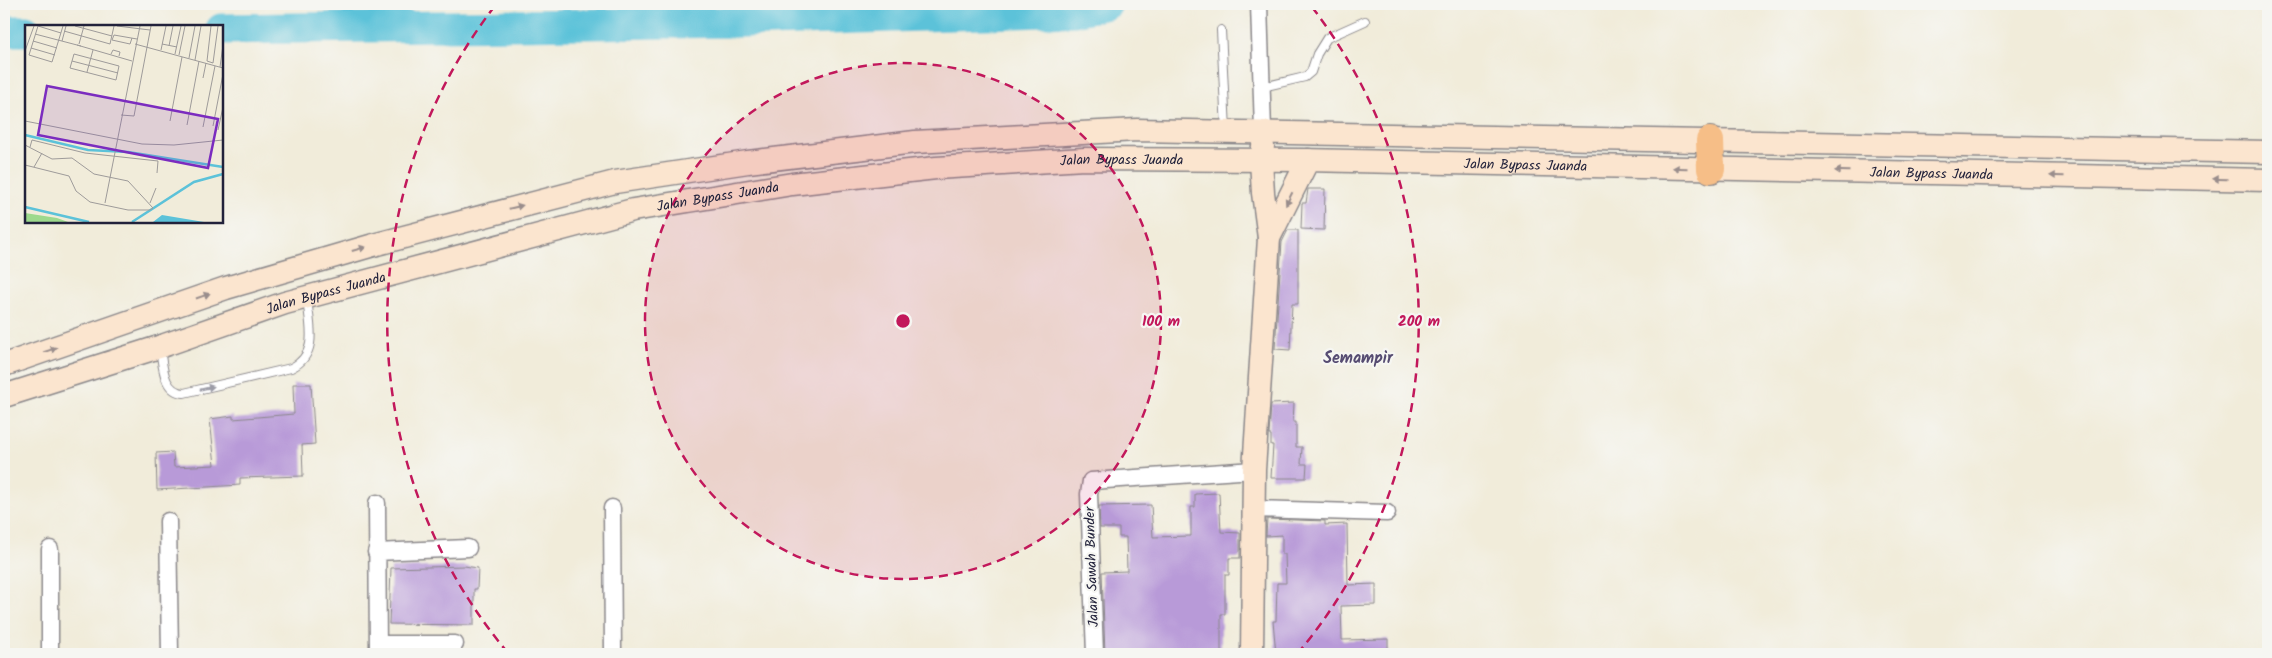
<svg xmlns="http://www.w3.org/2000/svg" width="2272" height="658" viewBox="0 0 2272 658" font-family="Kalam,sans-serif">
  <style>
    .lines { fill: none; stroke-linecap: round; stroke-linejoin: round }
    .river { stroke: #5cc2d9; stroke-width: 31 }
    .building { fill: #b89ad8 }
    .lane-casing { stroke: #8a878a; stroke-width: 10 }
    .street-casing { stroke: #8a878a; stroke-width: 19 }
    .secondary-casing { stroke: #8a878a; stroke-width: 25 }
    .highway-casing { stroke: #8a878a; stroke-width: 30 }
    .lane { stroke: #fff; stroke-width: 8 }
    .street { stroke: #fff; stroke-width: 16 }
    .secondary { stroke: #fbe5cf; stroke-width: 22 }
    .highway { stroke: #f6be87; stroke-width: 28 }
    .oneway { fill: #998d8c }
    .oneway2 { fill: #9c9ca7 }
    .ring { fill: none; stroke: #c2185b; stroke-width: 2.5; stroke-dasharray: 9 6 }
    .labels { text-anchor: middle; stroke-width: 4.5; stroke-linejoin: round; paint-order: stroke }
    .street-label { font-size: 14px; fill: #22223b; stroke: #f6f6f2 }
    .quarter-label { font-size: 16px; font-weight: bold; fill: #564c72; stroke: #f6f6f2 }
    .inset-river { fill: none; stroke: #5cc2d9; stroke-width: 2.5 }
    .inset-road { fill: none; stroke: #9e9b9a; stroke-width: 1 }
    .view { fill: #7b2cbf; fill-opacity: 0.15; stroke: #7b2cbf; stroke-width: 2.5 }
    .inset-edge { fill: none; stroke: #22223b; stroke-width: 2.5 }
    .centre { fill: #c2185b; stroke: #f6f6f2; stroke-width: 2.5 }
    .ring-label { font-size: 15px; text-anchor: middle; font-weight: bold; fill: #c2185b; stroke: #f6f6f2; stroke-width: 4.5; stroke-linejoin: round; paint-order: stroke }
  </style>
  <rect width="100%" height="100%" fill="#f6f6f2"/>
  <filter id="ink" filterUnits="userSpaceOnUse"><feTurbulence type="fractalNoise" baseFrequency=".02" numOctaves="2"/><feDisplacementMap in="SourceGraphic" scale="10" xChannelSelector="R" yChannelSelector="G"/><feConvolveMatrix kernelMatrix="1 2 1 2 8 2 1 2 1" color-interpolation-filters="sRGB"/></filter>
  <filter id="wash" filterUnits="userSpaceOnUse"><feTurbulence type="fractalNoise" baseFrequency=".0096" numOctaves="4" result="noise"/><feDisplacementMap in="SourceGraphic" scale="20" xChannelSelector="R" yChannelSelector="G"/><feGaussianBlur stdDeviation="1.12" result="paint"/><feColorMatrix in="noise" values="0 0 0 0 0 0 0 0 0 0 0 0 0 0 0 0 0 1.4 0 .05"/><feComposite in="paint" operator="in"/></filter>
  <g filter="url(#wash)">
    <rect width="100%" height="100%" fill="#f1ecda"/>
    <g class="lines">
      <path class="river" d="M 221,29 L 744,22 L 1074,11 L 1107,4
        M 4,31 L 26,31"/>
    </g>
    <g id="blocks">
      <path class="building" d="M 1308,189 L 1325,189 L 1324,230 L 1301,229 L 1302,203 L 1306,203 Z
        M 1288,230 L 1298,230 L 1298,304 L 1292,304 L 1290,350 L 1275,349 L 1282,242 Z
        M 293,384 L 311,384 L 315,444 L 302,445 L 303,476 L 240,478 L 240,485 L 157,490 L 156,453 L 173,452 L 174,467 L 215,465 L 210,419 L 233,416 L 233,419 L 294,414 Z
        M 1294,403 L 1293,422 L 1296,422 L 1296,447 L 1302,447 L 1301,464 L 1307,464 L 1306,478 L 1271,478 L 1273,445 L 1271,445 L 1271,435 L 1269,435 L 1271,404 Z
        M 1219,493 L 1221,532 L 1240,533 L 1240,558 L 1229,558 L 1229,575 L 1225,575 L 1225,614 L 1221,614 L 1221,654 L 1105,654 L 1102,572 L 1127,571 L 1126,537 L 1119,537 L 1119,528 L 1100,528 L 1099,506 L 1151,505 L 1153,537 L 1191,536 L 1191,507 L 1195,507 L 1195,494 Z
        M 1267,519 L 1325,521 L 1325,525 L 1347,524 L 1348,585 L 1376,584 L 1376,605 L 1341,606 L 1342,640 L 1388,639 L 1388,654 L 1276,654 L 1273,621 L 1276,621 L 1277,583 L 1286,583 L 1285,554 L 1282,554 L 1282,535 L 1266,536 Z
        M 464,566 L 478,568 L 477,589 L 474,589 L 474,625 L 389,624 L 391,568 Z"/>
    </g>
  </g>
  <g filter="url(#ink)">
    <use href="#blocks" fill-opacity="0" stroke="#8a878a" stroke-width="1"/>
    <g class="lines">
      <defs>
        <path id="lane" d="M 1221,30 L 1226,130
          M 1263,87 L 1305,77 L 1311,72 L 1317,54 L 1327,38 L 1365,21
          M 160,349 C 163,366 163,392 184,393 L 291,368 C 319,355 310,325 307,300"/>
        <path id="street" d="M 1259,4 L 1263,131
          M 377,503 L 378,654
          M 612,508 L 613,654
          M 1254,509 L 1387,513
          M 168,521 L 170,654
          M 50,549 L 50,654
          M 376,552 L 468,548
          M 378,644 L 455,644
          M 1095,654 L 1089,494 L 1091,481 L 1254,470"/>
        <g id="secondary">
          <path d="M 1269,238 L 1308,160"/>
          <path d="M 4,365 L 226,288 L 377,244 L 615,182 L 748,162 L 915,142 L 1137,130 L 2268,152"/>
          <path id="s1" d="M 4,396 L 159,347 L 285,303 L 633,210 L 792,184 L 936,168 L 1084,159 L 1304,160 L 2268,180"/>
          <path d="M 1252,654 L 1254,470 L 1269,238 L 1263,193 L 1261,161 L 1263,146"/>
        </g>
        <path id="highway" d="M 1710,141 L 1711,169"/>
      </defs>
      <use href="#lane" class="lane-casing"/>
      <use href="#street" class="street-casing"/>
      <use href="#secondary" class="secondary-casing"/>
      <use href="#highway" class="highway-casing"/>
      <use href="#lane" class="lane"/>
      <use href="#street" class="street"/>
      <use href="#secondary" class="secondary"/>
      <use href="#highway" class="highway"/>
    </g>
    <defs><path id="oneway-solid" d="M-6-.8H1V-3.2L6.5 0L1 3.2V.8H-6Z" transform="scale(1.25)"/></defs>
    <g class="oneway">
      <use href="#oneway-solid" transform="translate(1680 168) rotate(-179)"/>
      <use href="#oneway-solid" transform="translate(1842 171) rotate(-179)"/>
      <use href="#oneway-solid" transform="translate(2057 176) rotate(-179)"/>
      <use href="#oneway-solid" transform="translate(2220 179) rotate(-179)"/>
      <use href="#oneway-solid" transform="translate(1289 199) rotate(117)"/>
      <use href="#oneway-solid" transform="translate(516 207) rotate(-14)"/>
      <use href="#oneway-solid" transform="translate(359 249) rotate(-16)"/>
      <use href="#oneway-solid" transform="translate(203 296) rotate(-19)"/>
      <use href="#oneway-solid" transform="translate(50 350) rotate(-19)"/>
    </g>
    <use class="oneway2" href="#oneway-solid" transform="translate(207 388) rotate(-13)"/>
  </g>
  <circle cx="903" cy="321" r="258" fill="#c2185b" fill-opacity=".12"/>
  <g class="ring">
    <circle cx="903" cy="321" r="258"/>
    <path d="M508 653A516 516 0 0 1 494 7M1312 7A516 516 0 0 1 1298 653"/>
  </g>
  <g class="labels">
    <g class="street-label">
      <text dy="5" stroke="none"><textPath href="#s1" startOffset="1148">Jalan Bypass Juanda</textPath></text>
      <text dy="5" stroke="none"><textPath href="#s1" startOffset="1552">Jalan Bypass Juanda</textPath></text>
      <text dy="5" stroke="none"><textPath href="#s1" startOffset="1958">Jalan Bypass Juanda</textPath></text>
      <text dy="5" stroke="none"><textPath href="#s1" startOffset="742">Jalan Bypass Juanda</textPath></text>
      <text dy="5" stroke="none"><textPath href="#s1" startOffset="338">Jalan Bypass Juanda</textPath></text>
      <text transform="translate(1091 567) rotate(-92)" y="5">Jalan Sawah Bunder</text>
    </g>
    <g class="quarter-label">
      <text x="1358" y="363">Semampir</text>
    </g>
  </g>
  <g transform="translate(25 25)">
    <rect width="198" height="198" fill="#f1ecda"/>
    <path d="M 0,188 L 32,193 L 43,197 L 0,197 Z" fill="#9dd98d"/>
    <path d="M 137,190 L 179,197 L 128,197 Z" fill="#5cc2d9"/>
    <path class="inset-river" d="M 0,110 L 63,125 L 103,127 L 198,142M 0,182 L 64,197M 107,197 L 169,157 L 198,149"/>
    <path class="inset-road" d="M 13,1 L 4,30 L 27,37 L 38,1M 13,1 L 36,8M 50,1 L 87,11M 92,1 L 125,5M 186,1 L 182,36 L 188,38 L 193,1M 39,6 L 85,19 L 89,1M 10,9 L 52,20M 107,13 L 105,19 L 87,15 L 89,10 L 112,14M 8,16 L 32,23M 37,16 L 41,1M 54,19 L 59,1M 110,19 L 198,43M 137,19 L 152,22M 56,21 L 52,20 L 107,36M 144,21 L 148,1M 6,23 L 30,30M 136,25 L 141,1M 0,26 L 9,1M 49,29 L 94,41 L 91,55 L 45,43 ZM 86,29 L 88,25 L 95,27 L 94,31M 150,29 L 156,1M 154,30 L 160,1M 164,33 L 170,1M 170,35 L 176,1M 47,36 L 93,48M 195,42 L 198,20M 62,47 L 68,25M 178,53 L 181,38M 96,90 L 109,91 L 126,1M 0,96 L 117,119 L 149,120 L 198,115M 145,96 L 157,32M 162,100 L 174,36M 188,101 L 198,49M 178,102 L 190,41M 193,105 L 198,82M 0,120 L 27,134 L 47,133 L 69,149 L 103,156 L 128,183 L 125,185 L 103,185 L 65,177 L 51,166 L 44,151 L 0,140M 5,122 L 7,115 L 60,128 L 133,136 L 132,148M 9,142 L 17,128M 80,178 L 115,1M 125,178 L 131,163"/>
    <path class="view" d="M 22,61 L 193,94 L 183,143 L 13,110 Z"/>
    <rect width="198" height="198" class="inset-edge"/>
  </g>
  <circle cx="903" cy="321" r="8" class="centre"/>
  <g class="ring-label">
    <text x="1161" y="326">100 m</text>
    <text x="1419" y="326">200 m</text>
  </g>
  <rect width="2272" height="658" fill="none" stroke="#f6f6f2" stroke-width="20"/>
</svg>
